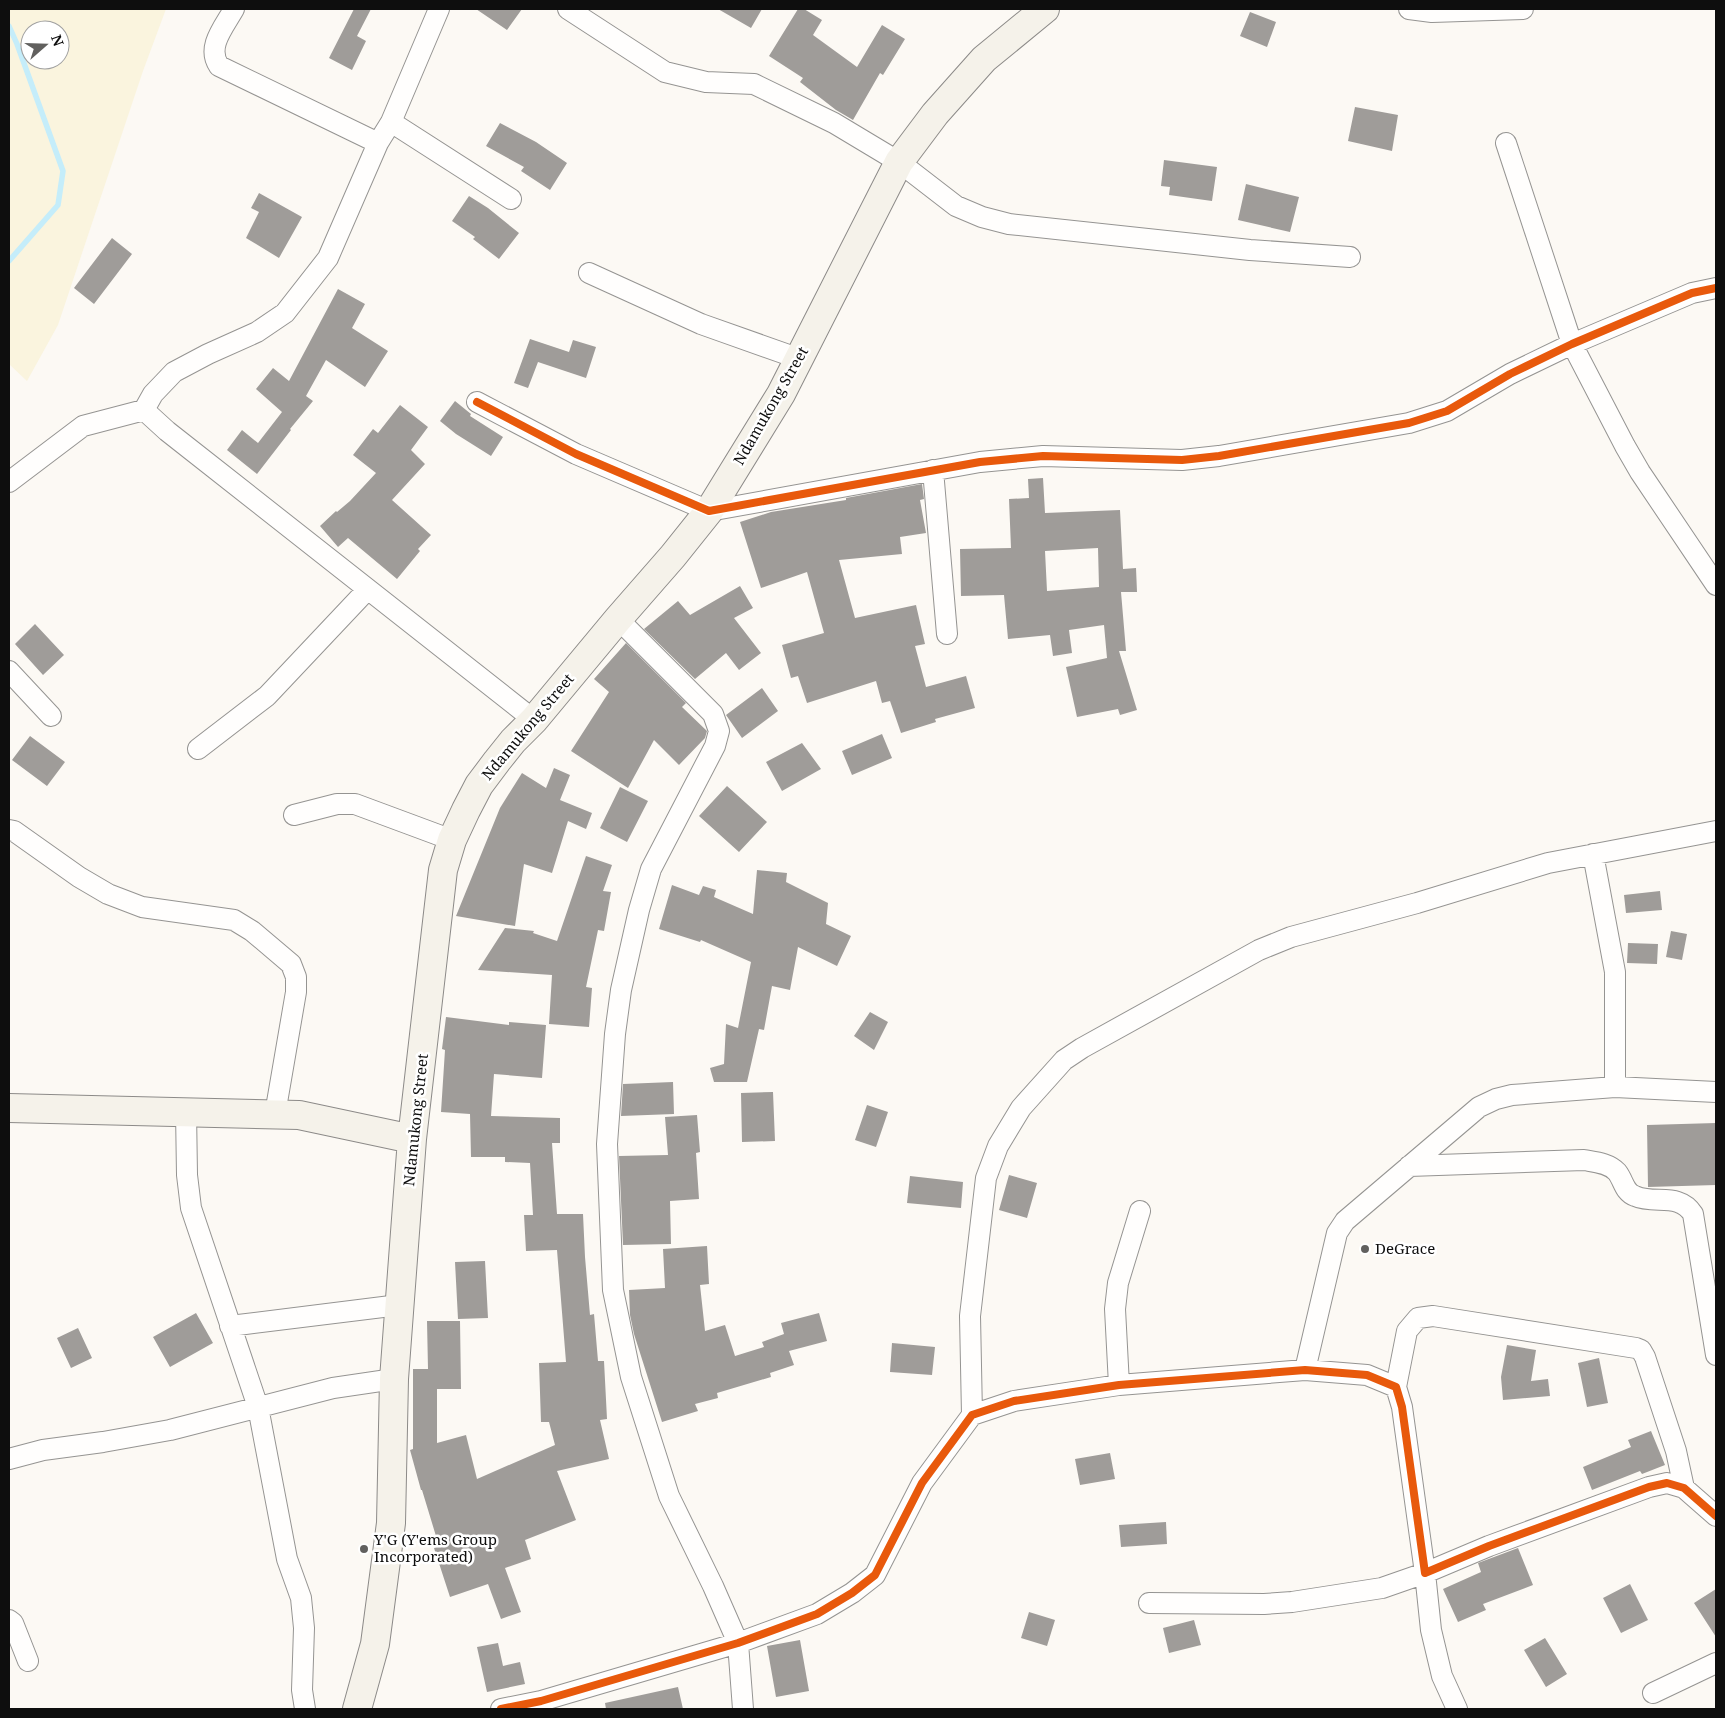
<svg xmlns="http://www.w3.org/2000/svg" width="1725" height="1718" viewBox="0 0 1725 1718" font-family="'Noto Serif',serif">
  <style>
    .farmland { fill: #faf4de; fill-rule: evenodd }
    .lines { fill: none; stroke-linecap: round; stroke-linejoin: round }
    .stream { stroke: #c5edfa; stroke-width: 5.5 }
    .building { fill: #9f9c99; fill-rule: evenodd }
    .street-casing { stroke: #959492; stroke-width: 22 }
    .secondary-casing { stroke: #8c8a88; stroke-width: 30 }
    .street { stroke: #fffefd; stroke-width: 20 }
    .secondary { stroke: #f5f2ea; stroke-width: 28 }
    .cycleway-casing { stroke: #fff; stroke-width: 11 }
    .cycleway { stroke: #e8590c; stroke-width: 8 }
    .poi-dot { fill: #61605e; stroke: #fff; stroke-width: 2 }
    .labels { text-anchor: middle; stroke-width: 5; stroke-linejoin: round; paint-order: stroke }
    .street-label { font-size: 15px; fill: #0e0e0e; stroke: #fff }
    .poi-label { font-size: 15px; fill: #0e0e0e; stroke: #fff; text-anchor: start }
  </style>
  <rect width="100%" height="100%" fill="#fcf9f4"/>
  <path class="farmland" d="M 9,9 L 166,9 L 143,71 L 58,325 L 27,381 L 9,364 ZM 30,30 L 60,30 L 60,60 L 30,60 Z"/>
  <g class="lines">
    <path class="stream" d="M 9,26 L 17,44 L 63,171 L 58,205 L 9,261"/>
  </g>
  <path class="building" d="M 354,9 L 371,9 L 357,36 L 366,41 L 352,70 L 329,58 Z
    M 476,9 L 522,9 L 507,30 Z
    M 718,9 L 762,9 L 751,28 Z
    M 798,9 L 804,9 L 822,20 L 813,35 L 857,67 L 882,25 L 905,39 L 883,75 L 880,73 L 853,120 L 836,110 L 800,82 L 803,78 L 769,56 Z
    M 1250,12 L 1276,22 L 1267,47 L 1240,36 Z
    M 1355,107 L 1398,115 L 1392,151 L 1348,141 Z
    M 500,123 L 536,142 L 567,163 L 550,190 L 521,171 L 524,167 L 486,146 Z
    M 1164,160 L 1217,167 L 1212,201 L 1169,195 L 1170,187 L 1161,186 Z
    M 1246,184 L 1299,197 L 1290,232 L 1238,220 Z
    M 259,193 L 302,217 L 279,258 L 246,238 L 259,212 L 251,208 Z
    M 469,196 L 488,208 L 519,233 L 499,259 L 473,239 L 475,237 L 452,221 Z
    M 112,238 L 132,254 L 94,304 L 74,288 Z
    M 338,289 L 365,304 L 352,328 L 388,351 L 365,387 L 326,360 L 306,396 L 313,401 L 290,429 L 291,430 L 257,474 L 227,450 L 242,430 L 258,443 L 282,412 L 256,389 L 273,368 L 289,381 Z
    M 530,339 L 569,352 L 573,340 L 596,347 L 586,378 L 538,362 L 528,388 L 514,383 Z
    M 455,401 L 471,414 L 470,416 L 503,437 L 491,456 L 456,434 L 440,421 Z
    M 400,405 L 428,427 L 411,450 L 425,464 L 392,500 L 431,535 L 418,549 L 420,551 L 397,579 L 348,538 L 338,547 L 320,526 L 336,511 L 337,512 L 350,501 L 376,473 L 353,455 L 373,429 L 378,433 Z
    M 1043,478 L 1045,513 L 1120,510 L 1123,569 L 1136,568 L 1137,592 L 1121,592 L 1126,651 L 1119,651 L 1137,710 L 1120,715 L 1118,709 L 1077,717 L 1066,667 L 1107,658 L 1104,625 L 1069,630 L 1072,653 L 1053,656 L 1050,635 L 1008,639 L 1004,595 L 961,596 L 960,549 L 1011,548 L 1009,499 L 1029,498 L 1028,479 ZM 1098,548 L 1099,587 L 1047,591 L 1045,551 Z
    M 922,484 L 924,499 L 920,500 L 926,533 L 900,537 L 902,554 L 839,560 L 855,618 L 916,605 L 925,644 L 915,646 L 926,687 L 966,676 L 975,708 L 935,719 L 936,722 L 901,733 L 890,701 L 882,703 L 876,681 L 807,703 L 798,676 L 791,678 L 782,645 L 824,633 L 807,572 L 761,588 L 740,522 L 771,512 L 846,500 L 846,498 Z
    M 740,586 L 753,608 L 734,618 L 761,653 L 739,670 L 726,653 L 695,679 L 644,629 L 678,601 L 690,615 Z
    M 35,624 L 64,655 L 43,675 L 15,644 Z
    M 626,643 L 686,703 L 682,707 L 707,731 L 705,738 L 679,765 L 654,740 L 628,788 L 571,751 L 609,692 L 594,679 Z
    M 762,688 L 778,711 L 742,738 L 726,715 Z
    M 882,734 L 892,758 L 852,775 L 842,751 Z
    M 30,736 L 65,762 L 47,786 L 12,760 Z
    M 802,743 L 821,769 L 782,791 L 766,762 Z
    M 554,768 L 570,775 L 560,800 L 592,813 L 586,829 L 568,821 L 552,873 L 524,864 L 515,926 L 456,916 L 500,808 L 522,773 L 546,788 Z
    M 727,786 L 767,822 L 739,852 L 699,816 Z
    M 620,787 L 648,801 L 627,842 L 600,828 Z
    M 586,856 L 612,865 L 603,891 L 611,892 L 604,931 L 598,930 L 586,987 L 592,988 L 589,1027 L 549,1024 L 552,975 L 478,970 L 505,928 L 534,931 L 533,933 L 557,941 Z
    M 757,870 L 787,873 L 786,882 L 828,903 L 826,924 L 851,936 L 837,966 L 798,947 L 790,990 L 772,986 L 764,1030 L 759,1029 L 747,1082 L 714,1082 L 710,1068 L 724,1064 L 726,1024 L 738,1028 L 751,962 L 701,940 L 700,942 L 659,929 L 672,885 L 699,895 L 703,886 L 716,890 L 714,897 L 753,914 Z
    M 1660,891 L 1662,910 L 1626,913 L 1624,895 Z
    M 1671,931 L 1687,934 L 1682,960 L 1666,957 Z
    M 1628,943 L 1658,944 L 1657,964 L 1627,963 Z
    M 870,1012 L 888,1022 L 874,1050 L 854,1036 Z
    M 446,1017 L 509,1025 L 509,1022 L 546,1025 L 542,1078 L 494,1074 L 491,1116 L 560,1118 L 560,1143 L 552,1143 L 557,1214 L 583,1214 L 585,1257 L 590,1315 L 594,1314 L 598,1361 L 604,1361 L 607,1419 L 600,1420 L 609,1459 L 557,1471 L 576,1520 L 525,1540 L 531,1559 L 505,1568 L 521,1612 L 501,1619 L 488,1584 L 450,1597 L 434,1548 L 439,1546 L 422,1490 L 421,1490 L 410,1450 L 413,1449 L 413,1369 L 428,1369 L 427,1321 L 460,1321 L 461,1389 L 437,1389 L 437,1443 L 466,1435 L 477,1479 L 555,1445 L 549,1422 L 541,1422 L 539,1363 L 566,1362 L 557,1250 L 526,1251 L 524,1215 L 533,1215 L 530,1163 L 505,1162 L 505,1157 L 471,1157 L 470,1114 L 441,1112 L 445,1050 L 442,1049 Z
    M 673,1082 L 674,1114 L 621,1116 L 623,1084 Z
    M 773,1092 L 775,1141 L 742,1142 L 741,1093 Z
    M 867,1105 L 888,1112 L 876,1147 L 855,1140 Z
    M 697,1115 L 700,1152 L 696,1153 L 699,1199 L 670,1201 L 671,1244 L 623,1245 L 619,1156 L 668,1155 L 665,1117 Z
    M 1716,1123 L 1716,1185 L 1648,1187 L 1647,1125 Z
    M 1009,1175 L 1037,1183 L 1027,1218 L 999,1210 Z
    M 910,1176 L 963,1182 L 961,1208 L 907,1203 Z
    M 707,1246 L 709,1284 L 700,1285 L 705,1331 L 725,1325 L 735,1356 L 764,1347 L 762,1342 L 784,1334 L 781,1323 L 819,1313 L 827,1341 L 789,1351 L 794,1365 L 770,1373 L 771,1377 L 717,1393 L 718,1398 L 695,1404 L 698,1411 L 662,1422 L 634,1334 L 630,1315 L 629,1290 L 665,1288 L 663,1249 Z
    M 485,1261 L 488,1318 L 458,1319 L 455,1262 Z
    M 196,1313 L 213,1343 L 170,1367 L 153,1337 Z
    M 78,1328 L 92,1358 L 71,1368 L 57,1338 Z
    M 892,1343 L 935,1347 L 932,1375 L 890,1372 Z
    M 1507,1345 L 1536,1350 L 1531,1381 L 1548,1379 L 1550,1396 L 1503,1400 L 1501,1377 Z
    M 1599,1358 L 1608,1403 L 1587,1407 L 1578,1363 Z
    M 1651,1431 L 1665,1465 L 1642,1474 L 1640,1471 L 1592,1490 L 1583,1467 L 1631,1447 L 1628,1440 Z
    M 1110,1453 L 1115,1479 L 1080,1485 L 1075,1459 Z
    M 1166,1522 L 1167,1544 L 1121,1547 L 1119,1525 Z
    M 1518,1548 L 1533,1585 L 1483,1604 L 1486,1610 L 1458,1622 L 1443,1589 L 1481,1572 L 1478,1563 Z
    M 1630,1584 L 1648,1620 L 1621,1633 L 1603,1598 Z
    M 1716,1589 L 1716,1637 L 1694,1603 Z
    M 1029,1612 L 1055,1620 L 1047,1646 L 1021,1638 Z
    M 1194,1620 L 1201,1645 L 1169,1653 L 1163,1628 Z
    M 1545,1638 L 1567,1674 L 1546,1687 L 1524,1650 Z
    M 800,1640 L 809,1691 L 776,1697 L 767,1646 Z
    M 498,1643 L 503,1666 L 520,1662 L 525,1684 L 487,1692 L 477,1647 Z
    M 678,1687 L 683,1709 L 606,1709 L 605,1703 Z"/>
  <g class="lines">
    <defs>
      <path id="street" d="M 234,9 C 224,27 206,47 219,66 L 378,143
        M 568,9 L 665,72 L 706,82 L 754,84 L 834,123 L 899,162 L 956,206 L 982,217 L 1009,224 L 1250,250 L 1350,257
        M 1409,9 L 1432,12 L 1523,9
        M 391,122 L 511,199
        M 1506,143 L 1572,344 L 1625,446 L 1640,472 L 1716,585
        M 589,273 L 701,324 L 800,359
        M 477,402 L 576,454 L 709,511 L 980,462 L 1043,456 L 1182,460 L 1219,456 L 1409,423 L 1447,411 L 1510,374 L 1572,344 L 1692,293 L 1716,288
        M 144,410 L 153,394 L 174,372 L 208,354 L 257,332 L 285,313 L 328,258 L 378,143 L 391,122 L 439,9
        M 933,470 L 947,634
        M 9,482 L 83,426 L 144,410 L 167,431 L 534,720
        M 618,619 L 713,714 L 719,731 L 715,746 L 651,869 L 639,910 L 621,990 L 615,1034 L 607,1144 L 613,1290 L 631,1377 L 669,1496 L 713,1586 L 738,1643 L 743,1709
        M 9,671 L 51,716
        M 198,749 L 267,696 L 367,590
        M 294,815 L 337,804 L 355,804 L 452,840
        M 9,830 L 14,831 L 79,877 L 108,894 L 142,907 L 234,920 L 252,931 L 291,964 L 296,977 L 296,992 L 275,1114
        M 1593,854 L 1615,972 L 1615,1087
        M 186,1111 L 187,1175 L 191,1208 L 258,1407 L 287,1559 L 301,1598 L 304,1628 L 302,1690 L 305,1709
        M 1409,1166 L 1584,1160 C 1595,1162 1609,1163 1617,1172 C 1624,1181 1624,1192 1635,1196 C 1655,1205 1679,1192 1693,1214 L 1716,1355
        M 230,1326 L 399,1305
        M 1305,1370 L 1337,1233 L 1345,1221 L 1479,1107 L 1496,1099 L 1512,1095 L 1615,1087 L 1716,1092
        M 1119,1385 L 1115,1309 L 1118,1283 L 1140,1211
        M 1396,1387 L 1407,1331 L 1418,1318 L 1433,1316 L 1636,1348 L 1641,1350 L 1645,1357 L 1676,1451 L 1684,1488
        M 972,1415 L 970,1316 L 986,1178 L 998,1146 L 1021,1108 L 1064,1060 L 1082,1048 L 1259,950 L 1291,937 L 1417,903 L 1548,863 L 1716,831
        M 9,1459 L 43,1450 L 103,1442 L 170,1430 L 333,1388 L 394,1379
        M 1149,1603 L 1264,1604 L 1292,1602 L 1382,1588 L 1425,1573 L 1431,1630 L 1442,1676 L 1457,1709
        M 9,1620 L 13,1623 L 28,1661
        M 1653,1693 L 1716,1663
        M 501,1709 L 541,1701 L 738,1643 L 817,1614 L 852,1593 L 875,1575 L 922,1483 L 972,1415 L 1014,1401 L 1119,1385 L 1305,1370 L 1367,1375 L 1396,1387 L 1402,1407 L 1425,1573 L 1489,1546 L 1649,1487 L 1667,1483 L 1684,1488 L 1716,1516"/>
      <path id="secondary" d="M 9,1108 L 299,1115 L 412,1139
        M 357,1709 L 375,1644 L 391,1523 L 394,1379 L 412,1139 L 443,870 L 452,840 L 466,810 L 479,785 L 497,761 L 513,741 L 534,720 L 618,619 L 673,556 L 709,511 L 781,394 L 899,162 L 935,114 L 984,59 L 1045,9"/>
    </defs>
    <use href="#street" class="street-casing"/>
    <use href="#secondary" class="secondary-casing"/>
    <use href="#street" class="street"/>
    <use href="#secondary" class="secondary"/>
    <defs>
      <path id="cycleway" d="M 477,402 L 576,454 L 709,511 L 980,462 L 1043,456 L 1182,460 L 1219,456 L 1409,423 L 1447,411 L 1510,374 L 1572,344 L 1692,293 L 1716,288
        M 501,1709 L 541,1701 L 738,1643 L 817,1614 L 852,1593 L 875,1575 L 922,1483 L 972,1415 L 1014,1401 L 1119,1385 L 1305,1370 L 1367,1375 L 1396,1387 L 1402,1407 L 1425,1573 L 1489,1546 L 1649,1487 L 1667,1483 L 1684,1488 L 1716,1516"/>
    </defs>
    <use href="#cycleway" class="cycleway-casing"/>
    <use href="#cycleway" class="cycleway"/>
  </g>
  <g class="poi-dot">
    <circle cx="1365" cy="1249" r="5"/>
    <circle cx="364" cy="1549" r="5"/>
  </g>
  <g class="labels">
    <g class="street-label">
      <text transform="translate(771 406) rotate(-60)" y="5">Ndamukong Street</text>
      <text transform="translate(528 727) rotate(-50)" y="5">Ndamukong Street</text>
      <text transform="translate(416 1120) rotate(-84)" y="5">Ndamukong Street</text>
    </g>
    <g class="poi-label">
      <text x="1375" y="1254">DeGrace</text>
      <text x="374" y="1545">Y'G (Y'ems Group<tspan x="374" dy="17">Incorporated)</tspan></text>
    </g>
  </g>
  <rect width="1725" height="1718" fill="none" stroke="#0e0e0e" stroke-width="20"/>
  <g transform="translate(45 45) rotate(70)"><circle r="24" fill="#ffffff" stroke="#9f9f9f"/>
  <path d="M0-4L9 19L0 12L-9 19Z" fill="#61605e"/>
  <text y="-8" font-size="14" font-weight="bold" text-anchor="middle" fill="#0e0e0e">N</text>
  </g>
</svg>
